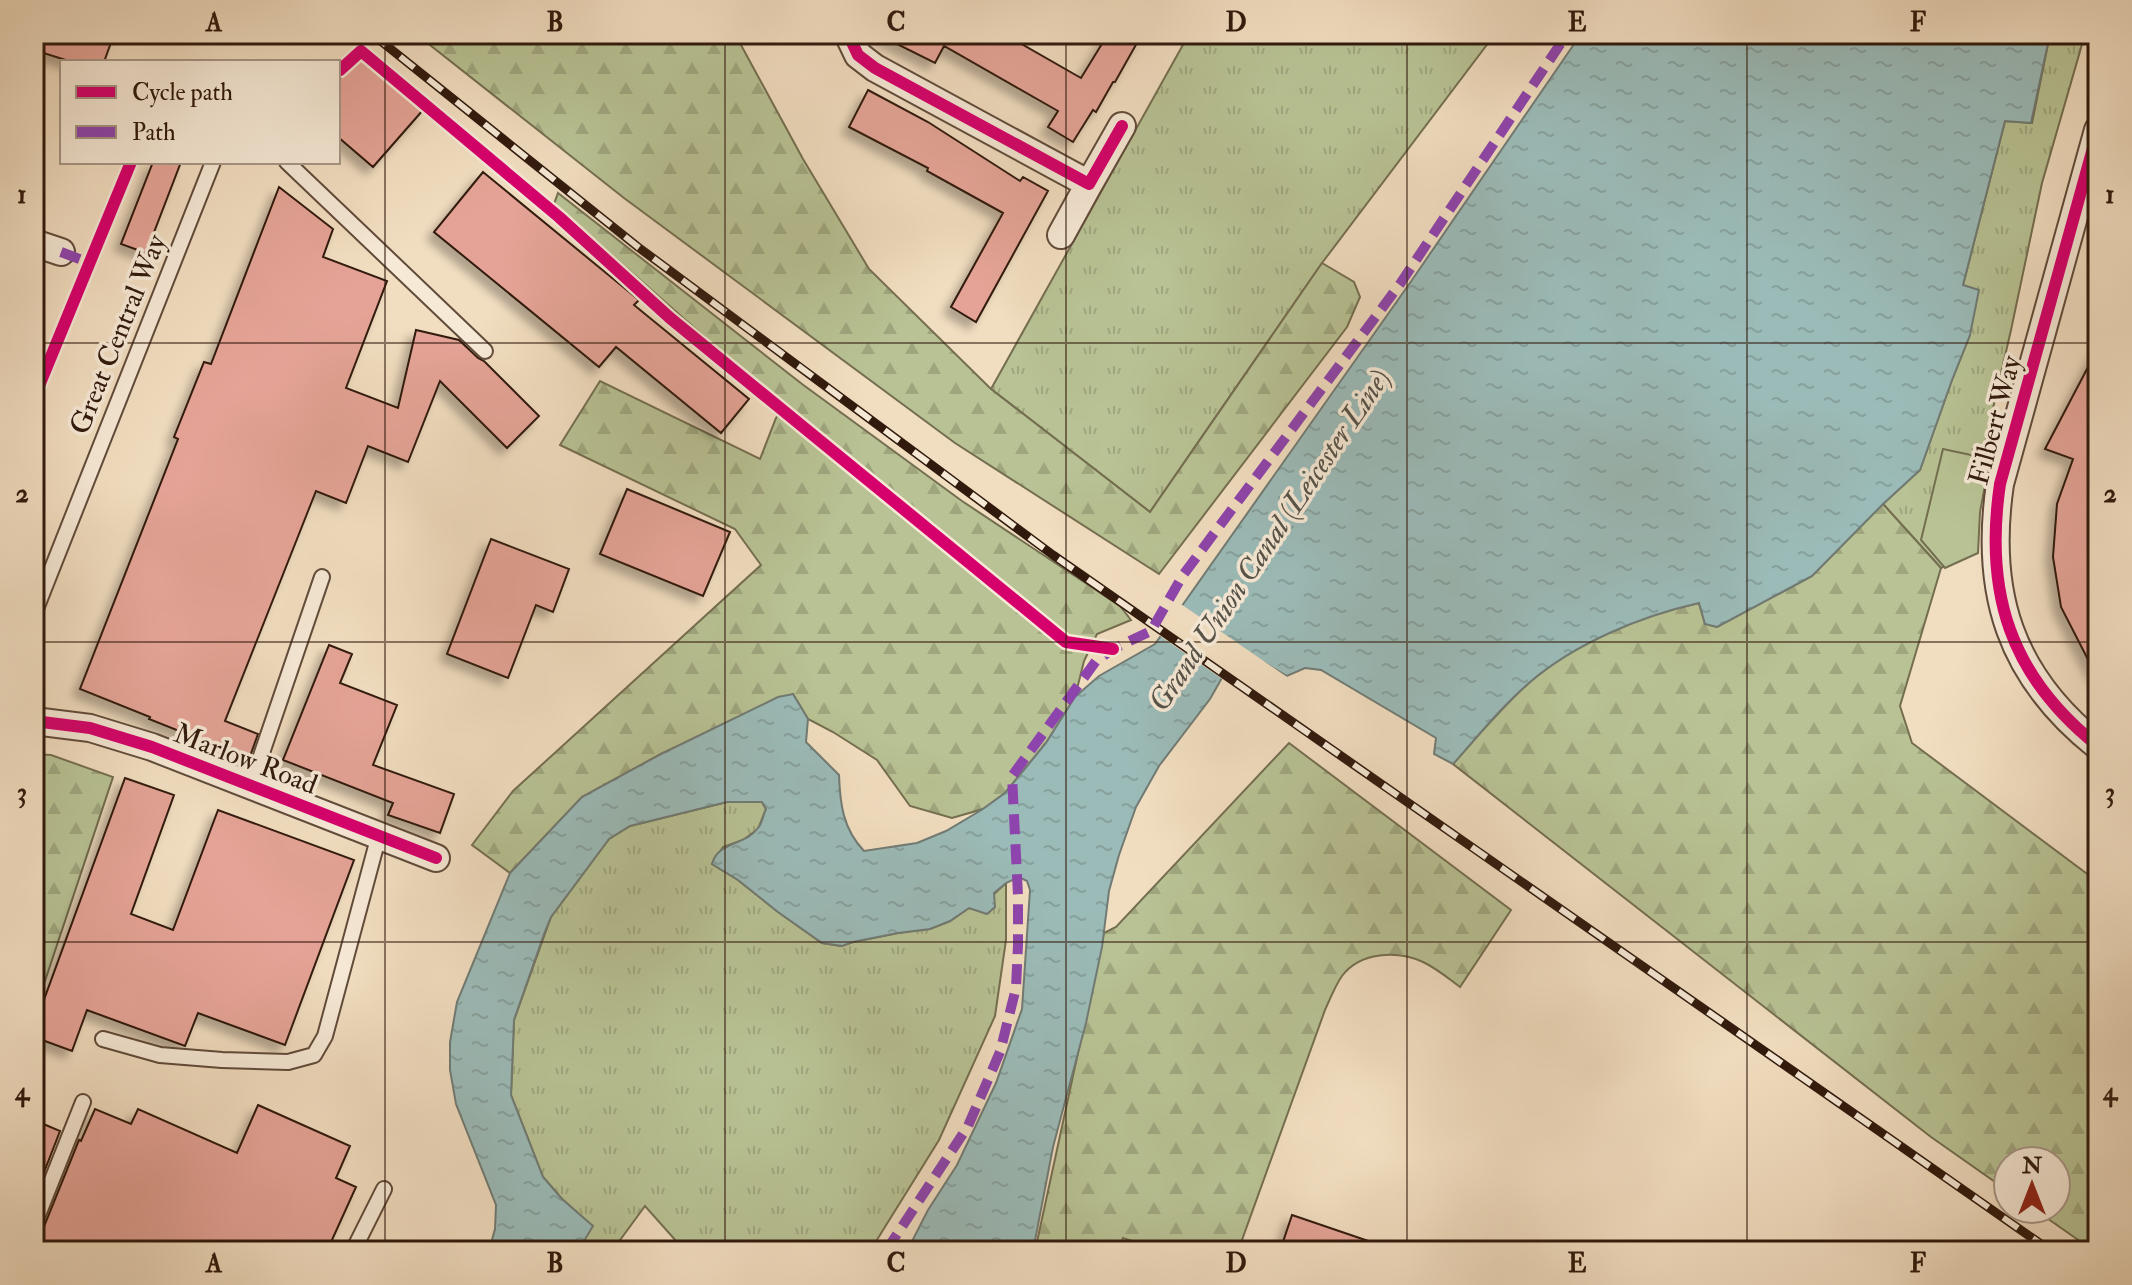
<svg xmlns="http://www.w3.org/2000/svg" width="2132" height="1285" viewBox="0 0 2132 1285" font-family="'IM FELL Double Pica',serif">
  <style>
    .grass { fill: url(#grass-tufts); stroke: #746e50; stroke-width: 2 }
    .forest { fill: url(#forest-firs); stroke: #746e50; stroke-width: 2 }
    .green { fill: #b8c294; stroke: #746e50; stroke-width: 2 }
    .water { fill: url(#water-ripples); stroke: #717b74; stroke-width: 2 }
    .pier { fill: #f1ddc0 }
    .building { fill: #e4a396; stroke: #311a0d; stroke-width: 2; filter: url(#shadow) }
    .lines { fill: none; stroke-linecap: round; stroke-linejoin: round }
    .lane-casing { stroke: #614b3a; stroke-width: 18 }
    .street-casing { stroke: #614b3a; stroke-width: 30 }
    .lane { stroke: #f6e9d6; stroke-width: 14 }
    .street { stroke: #f6e9d6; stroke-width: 26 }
    .rail-casing { stroke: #311a0d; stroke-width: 9 }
    .rail { stroke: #f6e9d6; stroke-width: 6; stroke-dasharray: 18; stroke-linecap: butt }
    .quiet { stroke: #8e44ad; stroke-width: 10; stroke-dasharray: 20 10; stroke-linecap: butt }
    .cycleway-casing { stroke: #f6e9d6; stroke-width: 17 }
    .cycleway { stroke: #d6006c; stroke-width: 12 }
    .grid { fill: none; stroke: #311a0d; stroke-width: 2; stroke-opacity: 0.55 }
    .labels { text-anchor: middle; stroke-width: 7; stroke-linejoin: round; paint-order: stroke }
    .street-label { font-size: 28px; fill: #311a0d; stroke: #f6e9d6 }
    .water-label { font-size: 30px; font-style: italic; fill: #565249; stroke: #f6e9d6 }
    .neatline { fill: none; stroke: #311a0d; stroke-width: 3 }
    .grid-label { font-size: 26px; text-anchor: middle; font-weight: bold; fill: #311a0d }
  </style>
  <defs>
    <pattern id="grass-tufts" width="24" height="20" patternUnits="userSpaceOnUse" patternTransform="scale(2)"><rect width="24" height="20" fill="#b8c294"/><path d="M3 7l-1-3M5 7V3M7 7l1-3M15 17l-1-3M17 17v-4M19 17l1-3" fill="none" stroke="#9fa67e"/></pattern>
    <pattern id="forest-firs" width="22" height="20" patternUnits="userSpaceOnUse" patternTransform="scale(2)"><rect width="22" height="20" fill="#b8c294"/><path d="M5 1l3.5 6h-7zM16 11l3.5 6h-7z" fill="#9fa67e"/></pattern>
    <pattern id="water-ripples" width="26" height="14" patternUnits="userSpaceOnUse" patternTransform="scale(2)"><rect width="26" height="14" fill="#9bbbb8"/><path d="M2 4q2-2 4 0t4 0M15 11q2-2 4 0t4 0" fill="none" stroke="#86a09d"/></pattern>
    <filter id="shadow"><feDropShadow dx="-7" dy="7" stdDeviation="4" flood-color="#0004"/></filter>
  </defs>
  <rect width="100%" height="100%" fill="#f1ddc0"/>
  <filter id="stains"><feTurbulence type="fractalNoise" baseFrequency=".0025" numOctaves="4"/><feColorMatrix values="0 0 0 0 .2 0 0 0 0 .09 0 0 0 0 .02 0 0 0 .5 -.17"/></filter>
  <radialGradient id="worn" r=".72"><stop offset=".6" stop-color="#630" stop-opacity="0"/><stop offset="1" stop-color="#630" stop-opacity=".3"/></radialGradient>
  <path class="grass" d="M 1189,34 L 1495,34 L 1322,263 L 1150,512 L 991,389 Z
    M 2050,34 L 2085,34 L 2042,183 L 2011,330 L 1980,465 L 1968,556 L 1941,568 L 1883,504 L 1920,470 L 1952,380 L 1970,335 L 1963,285 L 2005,121 L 2032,123 Z
    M 727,802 L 762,802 L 766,809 L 758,829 L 743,840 L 723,847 L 712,864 L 738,880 L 778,912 L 822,943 L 841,946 L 853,942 L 898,933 L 930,929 L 950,921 L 969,908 L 977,910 L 1006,883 L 1006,940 L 995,1016 L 939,1140 L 870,1251 L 685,1251 L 645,1206 L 612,1251 L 578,1251 L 592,1226 L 562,1199 L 543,1177 L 511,1095 L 514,1020 L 551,917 L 609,839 L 630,826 Z"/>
  <path class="forest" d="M 416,34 L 735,34 L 803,159 L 869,269 L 991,389 L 1150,512 L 1322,263 L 1354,282 L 1360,297 L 1347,327 L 1159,574 L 955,443 L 624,198 Z
    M 558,193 L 802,384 L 962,501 L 1120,606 L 1131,620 L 1097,634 L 1084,661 L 1075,697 L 1046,743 L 1005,793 L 983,809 L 952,818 L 910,806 L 877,760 L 833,732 L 808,719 L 793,694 L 661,754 L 582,797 L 510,873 L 472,845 L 513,791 L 761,565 L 735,529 L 560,445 L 600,381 L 760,459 L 776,418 L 784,407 L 554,204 Z
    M 1883,504 L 1941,568 L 1900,706 L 1912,743 L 2098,882 L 2098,1251 L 2094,1251 L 2034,1209 L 2056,1209 L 2056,1161 L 2008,1161 L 2008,1191 L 1931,1137 L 1453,764 C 1478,736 1501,708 1529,683 C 1572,644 1643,615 1699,603 L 1705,624 L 1717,627 L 1812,576 Z
    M 1289,743 L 1511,910 L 1460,987 C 1448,978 1436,968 1423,962 C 1397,950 1360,952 1342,976 C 1335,986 1330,999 1325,1010 L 1238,1251 L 1162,1251 L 1123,1238 L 1118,1251 L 1035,1251 L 1104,933 L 1116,927 Z
    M 34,754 L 51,755 L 113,777 L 34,1014 Z"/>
  <path class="green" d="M 1943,449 L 1990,459 L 1980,512 L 1978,553 L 1945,568 L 1921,540 Z"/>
  <path class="water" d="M 1581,34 L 2050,34 L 2031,123 L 2005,121 L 1963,285 L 1979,290 L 1970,335 L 1952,380 L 1920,470 L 1883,504 L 1812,576 L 1717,627 L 1705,624 L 1699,603 C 1641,616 1576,643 1530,682 C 1502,706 1478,736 1453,764 L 1434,754 L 1436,738 L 1321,670 L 1305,668 L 1287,676 L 1239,648 L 1210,699 L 1159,766 L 1136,807 L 1119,855 L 1109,891 L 1102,947 L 1086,1023 L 1053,1147 L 1033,1251 L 907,1251 L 928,1210 L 957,1165 L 996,1083 L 1022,1009 L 1030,890 L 1027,881 L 1019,877 L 1006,883 L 994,893 L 995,907 L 987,914 L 969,908 L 950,921 L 930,929 L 898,933 L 853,942 L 842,946 L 822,943 L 778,912 L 738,880 L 712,864 C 718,841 745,846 758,828 C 762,824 763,815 766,809 L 762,802 L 727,802 L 630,826 L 609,839 L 551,917 L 544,934 L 514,1020 L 511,1095 L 543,1177 L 562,1199 L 593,1226 L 578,1251 L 489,1251 L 495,1229 L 496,1205 L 456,1104 L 450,1070 L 450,1042 L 457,1002 L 510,873 L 582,797 L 661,754 L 778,697 L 793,694 L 808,719 L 806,742 L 839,775 C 840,804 843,829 864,851 L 917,843 L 946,831 L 983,809 L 1005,793 L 1046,743 L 1075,697 L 1099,676 L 1155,644 L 1412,280 Z"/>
  <path class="pier" d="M 1178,602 L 1290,679 L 1285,680 L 1240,653 L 1225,681 L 1157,634 Z"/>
  <path class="building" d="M 34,34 L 114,34 L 104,62 L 72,62 L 34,50 Z
    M 877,34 L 1004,34 L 1081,78 L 1108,34 L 1142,34 L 1115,82 L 1113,82 L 1096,112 L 1093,110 L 1073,142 L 1048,127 L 1058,111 L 944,46 L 935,63 Z
    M 360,55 L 423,110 L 373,167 L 338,137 L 338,81 Z
    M 868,90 L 928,122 L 1020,181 L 1023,177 L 1048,191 L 976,322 L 951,307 L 1003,213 L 927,171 L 928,168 L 849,127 Z
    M 153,162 L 181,162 L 146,253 L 121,244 Z
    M 483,172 L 639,300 L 634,305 L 749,399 L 721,433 L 616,347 L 599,367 L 434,232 Z
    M 279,187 L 333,229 L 323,257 L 387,281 L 346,388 L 398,408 L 416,330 L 459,340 L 478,358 L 484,361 L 539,416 L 507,448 L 440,381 L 408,462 L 368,446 L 346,503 L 316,491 L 225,721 L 258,734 L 249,759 L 149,719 L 150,717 L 80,689 L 178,439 L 174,437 L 204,362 L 211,364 Z
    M 2098,348 L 2098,679 L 2061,607 L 2053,557 L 2057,504 L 2073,459 L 2045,449 Z
    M 627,489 L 730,532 L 703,596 L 600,554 Z
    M 491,539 L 569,569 L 553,612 L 536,605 L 508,678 L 447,654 Z
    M 329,645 L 352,654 L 340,683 L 397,705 L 373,765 L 454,794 L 440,833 L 388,815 L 393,803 L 283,760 Z
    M 125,778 L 174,795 L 131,914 L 173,930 L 218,810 L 354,860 L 285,1045 L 198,1013 L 185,1046 L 87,1010 L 72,1051 L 34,1037 L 34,1027 Z
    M 258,1105 L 350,1146 L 336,1178 L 356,1187 L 327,1251 L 34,1251 L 34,1235 L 40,1233 L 43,1229 L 79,1140 L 81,1141 L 95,1109 L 131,1124 L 138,1109 L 237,1153 Z
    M 34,1120 L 60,1131 L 34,1198 Z
    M 1292,1215 L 1386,1247 L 1386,1251 L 1280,1251 Z"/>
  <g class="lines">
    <defs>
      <path id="lane" d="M 287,162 L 485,351
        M 34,614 L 213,162
        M 251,785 L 322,577
        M 103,1039 L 160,1055 L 222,1060 L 288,1062 L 314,1055 L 325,1036 L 379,835
        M 34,1225 L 83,1102
        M 353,1251 L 384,1189"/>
      <path id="street" d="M 848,34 L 858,55 L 875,68 L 1089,184 L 1122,126
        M 2098,130 L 2000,484 C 1984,593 2010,676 2098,746
        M 1061,235 L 1089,184
        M 34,243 L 61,252
        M 34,721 L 90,728 L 152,747 L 436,858"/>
    </defs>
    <use href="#lane" class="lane-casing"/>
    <use href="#street" class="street-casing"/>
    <use href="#lane" class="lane"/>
    <use href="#street" class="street"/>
    <defs>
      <path id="rail" d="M 372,34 L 638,247 L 1053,555 L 2051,1251"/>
    </defs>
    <use href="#rail" class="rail-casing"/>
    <use href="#rail" class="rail"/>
    <path class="quiet" d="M 61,252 L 90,263
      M 886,1251 L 968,1126 L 1000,1052 L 1016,988 L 1018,945 L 1018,895 L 1012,776 L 1096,661 L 1113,649 L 1151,631 L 1183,575 L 1400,284 L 1567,34"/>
    <defs>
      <path id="cycleway" d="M 848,34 L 858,55 L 875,68 L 1089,184 L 1122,126
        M 338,69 L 340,70 L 361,51 L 559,217 L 670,318 L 1066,642 L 1113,649
        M 2098,130 L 2000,484 C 1984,593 2010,676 2098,746
        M 34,398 L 131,162
        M 34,721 L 90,728 L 152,747 L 436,858"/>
    </defs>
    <use href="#cycleway" class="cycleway-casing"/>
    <use href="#cycleway" class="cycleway"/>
  </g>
  <path class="grid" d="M 385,34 L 385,1251M 725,34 L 725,1251M 1066,34 L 1066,1251M 1407,34 L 1407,1251M 1747,34 L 1747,1251M 34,343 L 2098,343M 34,642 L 2098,642M 34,942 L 2098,942"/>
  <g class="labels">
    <g class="street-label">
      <text transform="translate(117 334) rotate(-68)" y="10">Great Central Way</text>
      <text transform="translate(1994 420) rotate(-75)" y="10">Filbert Way</text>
      <text transform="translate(246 758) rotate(21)" y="10">Marlow Road</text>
    </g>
    <g class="water-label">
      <text transform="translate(1269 540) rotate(-56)" y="10">Grand Union Canal (Leicester Line)</text>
    </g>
  </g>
  <rect width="2132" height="1285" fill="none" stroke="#f1ddc0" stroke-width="88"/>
  <rect x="60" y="60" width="280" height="104" fill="#f6e9d6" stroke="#a79686" stroke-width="2"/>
  <rect x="76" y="86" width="40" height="12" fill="#d6006c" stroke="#a79686" stroke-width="2"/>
  <text x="132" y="100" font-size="24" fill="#311a0d">Cycle path</text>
  <rect x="76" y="126" width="40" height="12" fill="#8e44ad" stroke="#a79686" stroke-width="2"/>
  <text x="132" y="140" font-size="24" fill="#311a0d">Path</text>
  <g transform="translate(2032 1185)"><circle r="38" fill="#f6e9d6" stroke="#a79686" stroke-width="2"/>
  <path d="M0-6L14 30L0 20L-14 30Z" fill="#8f2418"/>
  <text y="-12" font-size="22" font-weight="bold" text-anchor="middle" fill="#311a0d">N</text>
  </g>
  <rect x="44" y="44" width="2044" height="1197" class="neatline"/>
  <g class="grid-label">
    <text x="214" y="31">A</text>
    <text x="555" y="31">B</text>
    <text x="896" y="31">C</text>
    <text x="1236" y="31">D</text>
    <text x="1577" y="31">E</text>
    <text x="1918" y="31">F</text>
    <text x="22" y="203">1</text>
    <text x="2110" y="203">1</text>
    <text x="22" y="502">2</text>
    <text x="2110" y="502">2</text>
    <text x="22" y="801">3</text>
    <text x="2110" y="801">3</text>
    <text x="22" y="1100">4</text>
    <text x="2110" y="1100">4</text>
    <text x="214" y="1272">A</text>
    <text x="555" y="1272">B</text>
    <text x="896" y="1272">C</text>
    <text x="1236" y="1272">D</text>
    <text x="1577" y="1272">E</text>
    <text x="1918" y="1272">F</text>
  </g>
  <rect width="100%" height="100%" filter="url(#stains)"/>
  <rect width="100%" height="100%" fill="url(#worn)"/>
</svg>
